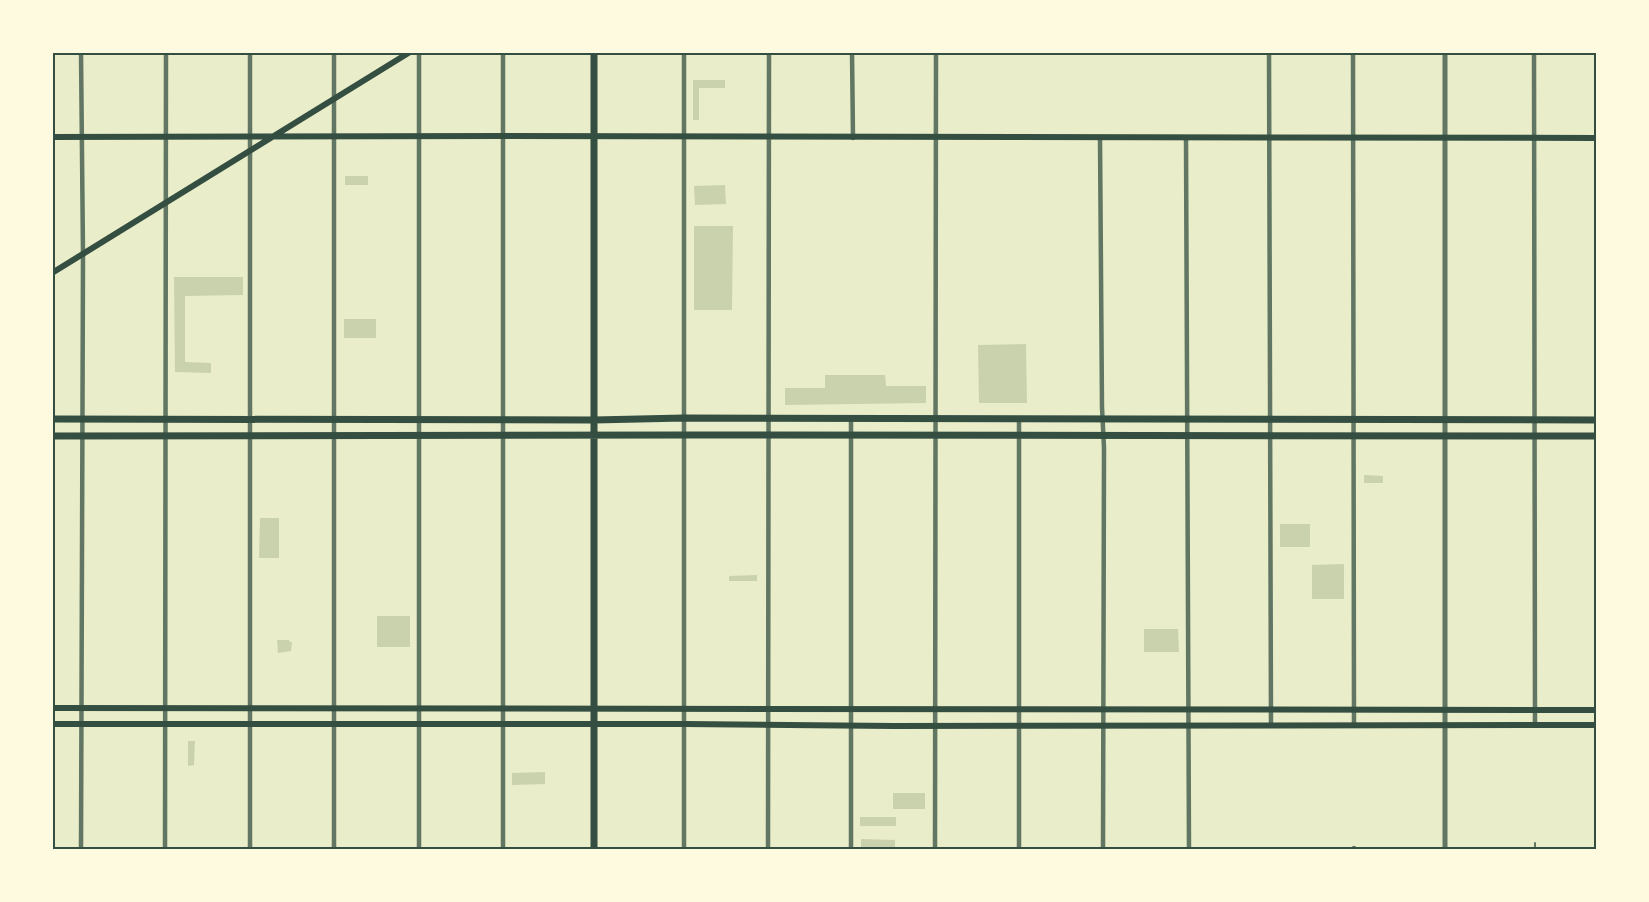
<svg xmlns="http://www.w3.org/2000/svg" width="1649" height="902" viewBox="0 0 1649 902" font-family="'DejaVu Sans',sans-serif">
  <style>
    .green { fill: #cad2ad }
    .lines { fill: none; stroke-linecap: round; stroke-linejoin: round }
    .service { stroke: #617663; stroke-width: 2 }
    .minor { stroke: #617663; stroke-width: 4.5 }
    .tertiary { stroke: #617663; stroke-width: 5 }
    .secondary { stroke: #344e41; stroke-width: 6 }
    .primary { stroke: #344e41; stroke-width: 7 }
    .neatline { fill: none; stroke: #344e41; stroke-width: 2 }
  </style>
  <rect width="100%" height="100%" fill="#e9edc9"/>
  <path class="green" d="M 693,80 L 725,80 L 725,88 L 699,88 L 699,120 L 693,120 Z
    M 345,176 L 368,176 L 368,185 L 345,185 Z
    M 725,185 L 726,204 L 695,205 L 694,186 Z
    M 694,226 L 733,226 L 732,310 L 694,310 Z
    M 174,277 L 243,277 L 243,295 L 185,296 L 185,362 L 211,363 L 211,373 L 175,372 Z
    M 344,319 L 376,319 L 376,338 L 344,338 Z
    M 1026,344 L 1027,403 L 979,403 L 978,345 Z
    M 825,375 L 885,375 L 886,386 L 926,386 L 926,403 L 785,405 L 785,388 L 825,388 Z
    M 1364,475 L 1383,476 L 1383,483 L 1364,483 Z
    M 260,518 L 279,518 L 279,558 L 259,558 Z
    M 1280,524 L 1310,524 L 1310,547 L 1280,547 Z
    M 1344,564 L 1344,599 L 1312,599 L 1312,565 Z
    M 757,575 L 757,581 L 729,581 L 729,576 Z
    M 377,616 L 410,616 L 410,647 L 377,647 Z
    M 1144,629 L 1178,629 L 1179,652 L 1144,652 Z
    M 277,640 L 289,640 L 290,642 L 292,642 L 291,651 L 278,653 Z
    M 188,741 L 195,741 L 194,765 L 188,766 Z
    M 545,772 L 545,784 L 512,785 L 512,773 Z
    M 893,793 L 925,793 L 925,809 L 893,809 Z
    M 860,817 L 896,817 L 896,826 L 860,826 Z
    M 861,839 L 895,840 L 895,849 L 861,849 Z"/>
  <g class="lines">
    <path class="service" d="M 1535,850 L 1535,843"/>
    <path class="minor" d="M 81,52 L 83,255 L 81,850
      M 419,52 L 419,850
      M 852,52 L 853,138
      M 1269,52 L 1271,725
      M 1353,52 L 1354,725
      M 1534,52 L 1535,725
      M 1100,138 L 1102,407 L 1104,448 L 1103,850
      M 1186,138 L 1189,850
      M 1019,419 L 1019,850
      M 1354,848 L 1354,850
      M 165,850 L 166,52
      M 250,850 L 250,52
      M 334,850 L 334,52
      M 503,850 L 503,52
      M 684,850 L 684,52
      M 768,850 L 769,52
      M 851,850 L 851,419
      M 935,850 L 936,52"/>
    <path class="tertiary" d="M 1445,850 L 1445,52"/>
    <path class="secondary" d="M 52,137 L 503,136 L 1596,138
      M 52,273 L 410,52
      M 52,708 L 1596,710
      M 52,724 L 684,724 L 894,726 L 1596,725"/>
    <path class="primary" d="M 594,52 L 594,850
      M 52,419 L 594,420 L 684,418 L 1596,420
      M 52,436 L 684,435 L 1596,436"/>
  </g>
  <rect width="1649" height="902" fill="none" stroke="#fefae0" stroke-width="108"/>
  <rect x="54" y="54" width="1541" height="794" class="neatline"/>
</svg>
